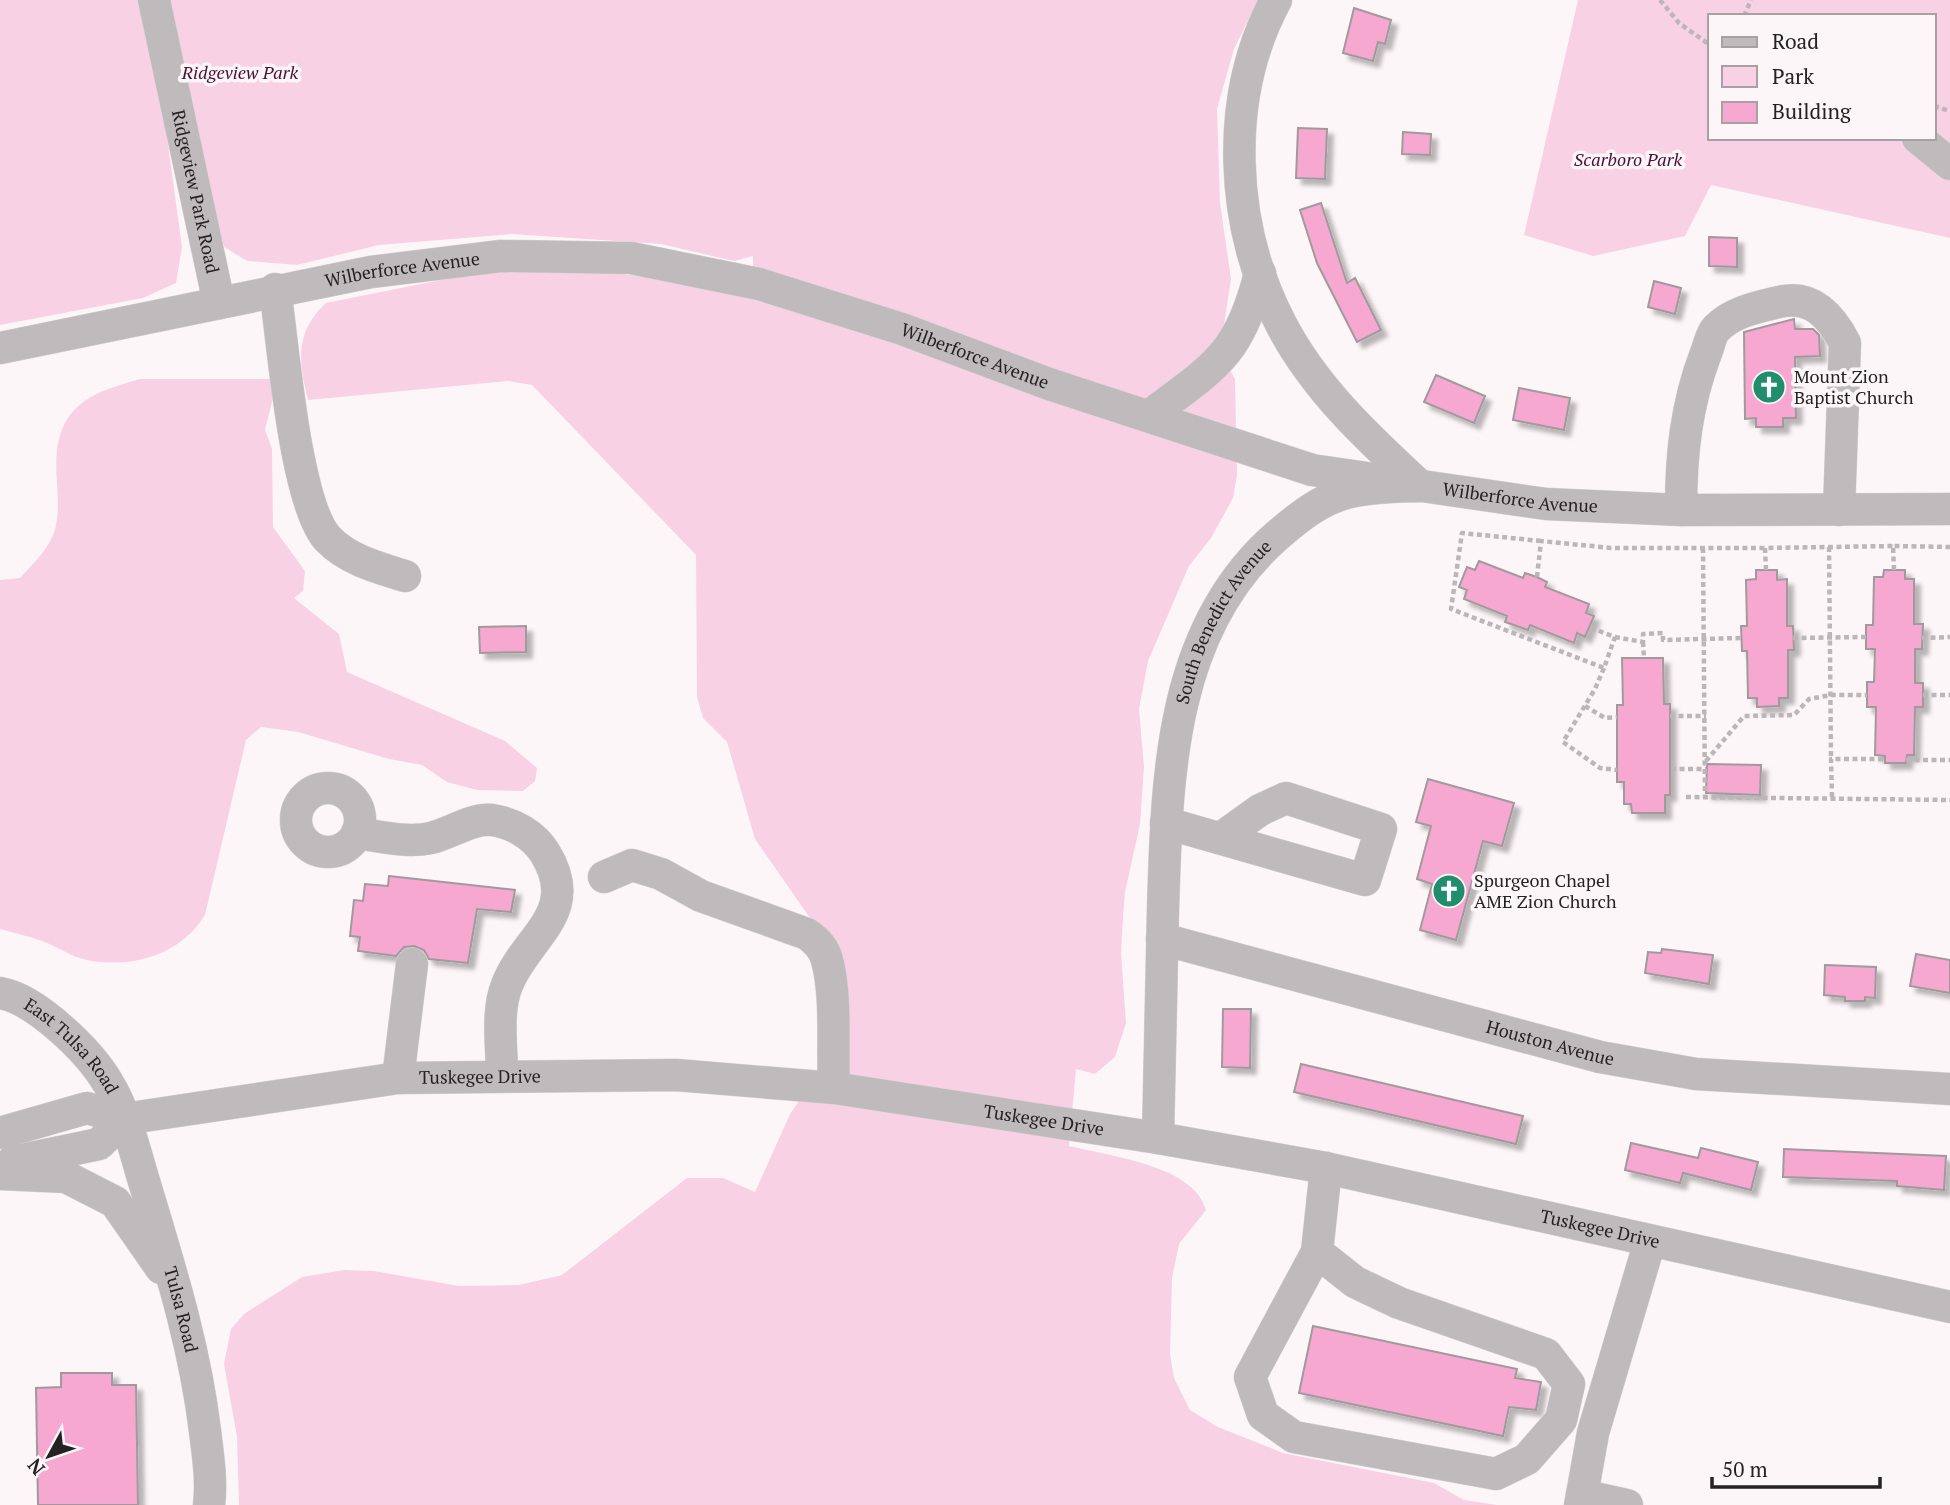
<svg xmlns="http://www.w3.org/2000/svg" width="1950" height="1505" viewBox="0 0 1950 1505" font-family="'PT Serif',serif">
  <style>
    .green { fill: #f9d1e4; fill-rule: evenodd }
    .building { fill: #f6a8d0; stroke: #a19a9d; stroke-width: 2; filter: url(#shadow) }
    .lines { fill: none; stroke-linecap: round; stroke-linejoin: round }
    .minor-casing { stroke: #dad4d7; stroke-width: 33 }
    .path { stroke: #bcb6b9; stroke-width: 4.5; stroke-dasharray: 5 3.5; stroke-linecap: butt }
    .minor { stroke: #bfbbbd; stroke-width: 32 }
    .labels { text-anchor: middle; stroke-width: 7; stroke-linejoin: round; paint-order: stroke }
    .park-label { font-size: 18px; font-style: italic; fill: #4b1134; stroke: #fdf6f9 }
    .street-label { font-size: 18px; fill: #252223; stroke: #fdf6f9 }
    .poi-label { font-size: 18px; fill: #252223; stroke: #fdf6f9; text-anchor: start }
  </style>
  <defs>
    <filter id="shadow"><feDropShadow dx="6" dy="6" stdDeviation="2" flood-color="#0004"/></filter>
  </defs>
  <rect width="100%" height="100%" fill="#fdf6f9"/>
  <path class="green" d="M 0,0 L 1258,0 L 1234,49 L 1217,109 L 1220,203 L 1231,279 L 1220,352 L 1235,379 L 1237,475 L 1233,498 L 1211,538 L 1189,566 L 1148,661 L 1139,709 L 1144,767 L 1140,824 L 1125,892 L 1123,918 L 1121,953 L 1126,1023 L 1115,1057 L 1095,1074 L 1076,1069 L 1069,1146 C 1109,1156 1194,1165 1206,1210 L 1179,1244 L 1172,1278 L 1170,1354 L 1174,1378 L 1190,1410 L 1218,1427 L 1283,1453 L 1434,1483 L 1464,1500 L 1497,1505 L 239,1505 L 237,1437 L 224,1364 L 231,1329 L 244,1314 L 302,1277 L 344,1270 L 374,1271 L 459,1286 L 519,1285 L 562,1275 L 687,1178 L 723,1178 L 755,1192 L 790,1114 L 842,1038 L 844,990 L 839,946 L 810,918 L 755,839 L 727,742 L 703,718 L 697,697 L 696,555 L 532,385 L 508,381 L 308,400 C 298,360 295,332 326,303 L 486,271 L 615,273 L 714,286 L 754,297 L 753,256 L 734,261 L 661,244 L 512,234 L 379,245 L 297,265 L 247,261 L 224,247 L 194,142 L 167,137 L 182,247 L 176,283 L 143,298 L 0,325 Z
    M 1578,0 L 1950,0 L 1950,238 L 1711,185 L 1685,236 L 1593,256 L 1524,235 ZM 1710,16 L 1934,16 L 1934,138 L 1710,138 Z
    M 140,379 L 270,379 L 273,398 L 265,430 L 272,449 L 273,527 L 305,571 L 303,591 L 294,598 L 339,634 L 347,672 L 505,741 L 537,768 L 535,781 L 523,791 L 477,790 L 447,782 L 422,765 L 389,759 L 298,732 L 261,727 L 246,740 L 205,915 C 181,955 131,969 87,960 C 71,957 57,946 42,941 C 28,936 14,933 0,929 L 0,580 L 20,578 C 34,563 52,546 56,525 C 61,500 54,474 57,450 C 64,400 99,391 140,379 Z"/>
  <path class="building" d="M 1354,8 L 1391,20 L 1385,44 L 1378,42 L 1373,61 L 1343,53 Z
    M 1298,128 L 1327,129 L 1325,179 L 1296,178 Z
    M 1403,132 L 1431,134 L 1430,155 L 1402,154 Z
    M 1321,203 L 1347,283 L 1355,278 L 1381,330 L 1357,342 L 1317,263 L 1300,210 Z
    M 1709,237 L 1737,238 L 1737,267 L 1709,266 Z
    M 1654,281 L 1681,288 L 1675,314 L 1648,307 Z
    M 1794,319 L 1795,329 L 1813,329 L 1819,335 L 1820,356 L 1795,357 L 1796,418 L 1783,418 L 1783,427 L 1756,427 L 1756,418 L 1745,419 L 1744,332 Z
    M 1436,375 L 1485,396 L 1474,423 L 1424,402 Z
    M 1519,388 L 1570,398 L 1564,430 L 1513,420 Z
    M 1479,561 L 1523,578 L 1525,573 L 1537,577 L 1547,582 L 1545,587 L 1589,604 L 1586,613 L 1594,616 L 1585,637 L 1577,633 L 1574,643 L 1530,625 L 1528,630 L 1505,622 L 1507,616 L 1464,599 L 1467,590 L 1459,587 L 1467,567 L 1475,570 Z
    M 1756,570 L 1777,570 L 1777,580 L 1787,579 L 1787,626 L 1793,626 L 1794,650 L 1788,650 L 1788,698 L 1779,698 L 1779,706 L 1757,707 L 1757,698 L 1748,698 L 1747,651 L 1742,651 L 1741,626 L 1747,626 L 1746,580 L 1756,579 Z
    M 1884,570 L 1905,570 L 1905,579 L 1914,579 L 1914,624 L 1923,624 L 1922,649 L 1915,649 L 1915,683 L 1923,683 L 1923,707 L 1915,707 L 1914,755 L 1907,755 L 1906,763 L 1885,763 L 1885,756 L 1875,755 L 1876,707 L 1867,707 L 1867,682 L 1874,682 L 1875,649 L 1866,649 L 1866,625 L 1873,625 L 1874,577 L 1883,577 Z
    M 526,626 L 526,652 L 480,653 L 479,627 Z
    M 1622,658 L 1663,658 L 1664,704 L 1670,704 L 1670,795 L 1665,795 L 1665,813 L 1632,813 L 1631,804 L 1624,804 L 1624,782 L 1617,782 L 1617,705 L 1623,705 Z
    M 1707,764 L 1761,765 L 1760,795 L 1706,793 Z
    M 1428,779 L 1514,803 L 1502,846 L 1483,841 L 1456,940 L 1420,930 L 1432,884 L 1417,879 L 1431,826 L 1416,822 Z
    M 389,876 L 515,890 L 511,912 L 477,909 L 468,963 L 429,959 L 424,950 L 414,946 L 404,947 L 396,956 L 358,951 L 360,937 L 350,936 L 354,900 L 363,901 L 365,884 L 388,886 Z
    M 1662,949 L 1713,955 L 1709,984 L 1645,973 L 1648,952 L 1661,953 Z
    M 1916,954 L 1950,960 L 1950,993 L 1910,986 Z
    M 1825,965 L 1876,967 L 1875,998 L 1865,997 L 1865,1001 L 1845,1001 L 1845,997 L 1824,995 Z
    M 1223,1009 L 1251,1009 L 1250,1068 L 1222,1067 Z
    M 1301,1064 L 1523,1116 L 1516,1144 L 1294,1092 Z
    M 1631,1143 L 1698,1158 L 1701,1148 L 1758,1162 L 1751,1190 L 1683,1173 L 1680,1183 L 1625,1170 Z
    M 1784,1149 L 1946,1156 L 1944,1190 L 1897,1186 L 1897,1181 L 1783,1177 Z
    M 1313,1326 L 1517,1369 L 1515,1378 L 1541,1382 L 1536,1410 L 1509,1407 L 1503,1436 L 1299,1393 Z
    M 61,1373 L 112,1373 L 112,1385 L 136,1385 L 138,1505 L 38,1505 L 36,1388 L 61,1387 Z"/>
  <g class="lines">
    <defs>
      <g id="minor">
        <path id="s1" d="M 154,0 L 219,303"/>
        <path d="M 1918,138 L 1950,164"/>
        <path d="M 275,289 C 283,343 295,504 328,539 C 348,560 379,568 405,576"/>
        <path id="s2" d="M 0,348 L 371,272 L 501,256 L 631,258 L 759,284 L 902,329 L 1049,384 L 1312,470 L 1546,504 L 1681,510 L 1950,509"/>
        <path d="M 1150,415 C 1214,367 1240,355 1260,273"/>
        <path d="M 1681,510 C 1681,455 1686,405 1706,353 C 1709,346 1711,334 1716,329 C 1732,312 1758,307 1779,302 C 1812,294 1831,316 1845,343 L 1839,510"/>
        <circle cx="328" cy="820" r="32"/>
        <path d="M 1166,823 L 1365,880 L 1381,829 L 1286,798 L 1260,810 L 1221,838"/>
        <path d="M 357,833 C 381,837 408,843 431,838 C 451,833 472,818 492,820 C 513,823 534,835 545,853 C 582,913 526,936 507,985 C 496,1012 502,1047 502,1075"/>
        <path d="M 604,877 L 632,865 L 661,874 L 701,896 L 807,934 C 817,941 824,948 827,960 C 837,997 832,1049 834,1088"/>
        <path id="s3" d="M 1162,939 L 1600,1057 L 1696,1074 L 1950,1089"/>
        <path id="s4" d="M 0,993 C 36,999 90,1052 108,1083 C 127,1114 135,1153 146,1188 C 170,1268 195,1347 205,1431 C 208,1456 212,1480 209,1505"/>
        <path d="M 398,1078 L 412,964"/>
        <path id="s5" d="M 0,1133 L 87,1108 L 124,1119 L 398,1078 L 676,1075 L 834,1088 L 1158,1138 L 1326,1168 L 1950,1307"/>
        <path id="s6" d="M 1158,1138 C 1160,1062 1161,986 1163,910 C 1167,778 1169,628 1279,534 C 1299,517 1320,500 1346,493 C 1371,487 1395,487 1420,486 C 1368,438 1314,388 1281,324 C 1230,227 1223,98 1276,0"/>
        <path d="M 12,1162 L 99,1144 L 124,1119"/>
        <path d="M 0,1174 L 66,1177 L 115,1202 L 161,1268"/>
        <path d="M 1317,1252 L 1250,1377 L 1263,1415 L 1294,1437 L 1496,1474 L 1527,1459 L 1561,1420 L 1569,1384 L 1546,1354 L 1399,1303 L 1355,1282 L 1317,1252 L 1326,1168"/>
        <path d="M 1582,1495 L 1593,1433 L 1650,1241"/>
        <path d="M 1580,1505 L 1582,1495 L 1627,1505"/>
      </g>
    </defs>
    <use href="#minor" class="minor-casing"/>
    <path class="path" d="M 1660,0 L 1679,23 L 1710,45
      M 1744,16 L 1751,0
      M 1934,106 L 1950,111
      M 1541,541 L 1462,533 L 1451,609 L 1604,668 L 1615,637 L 1589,627
      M 1829,547 L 1831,759
      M 1703,548 L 1705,798
      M 1766,570 L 1765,548 L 1893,546
      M 1894,570 L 1893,546 L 1950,547
      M 1537,577 L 1541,541 L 1611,548 L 1765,548
      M 1615,637 L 1643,642 L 1643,634 L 1663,633 L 1663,640 L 1741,638
      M 1793,638 L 1866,637
      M 1922,638 L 1950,637
      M 1643,642 L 1644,658
      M 1604,668 L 1595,689 L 1563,742 L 1600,768 L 1617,770
      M 1923,695 L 1950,695
      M 1585,706 L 1605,718 L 1617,717
      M 1670,716 L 1706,716
      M 1906,760 L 1950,760
      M 1706,761 L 1744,716 L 1794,715 L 1809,699 L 1831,695 L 1867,695
      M 1671,769 L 1706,769
      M 1686,797 L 1950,800
      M 1832,797 L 1831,759 L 1885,759"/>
    <use href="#minor" class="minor"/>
  </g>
  <defs>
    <symbol id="church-disc" viewBox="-11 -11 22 22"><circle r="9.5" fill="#208e6d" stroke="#fdf6f9"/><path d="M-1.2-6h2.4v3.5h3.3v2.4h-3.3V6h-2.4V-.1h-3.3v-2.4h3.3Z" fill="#fff"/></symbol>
  </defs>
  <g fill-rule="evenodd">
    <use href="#church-disc" x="1750" y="368" width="38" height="38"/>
    <use href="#church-disc" x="1430" y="872" width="38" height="38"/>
  </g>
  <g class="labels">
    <g class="park-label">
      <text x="240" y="79">Ridgeview Park</text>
      <text x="1628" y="166">Scarboro Park</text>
    </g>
    <g class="street-label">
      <text dy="6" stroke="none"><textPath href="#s1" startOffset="196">Ridgeview Park Road</textPath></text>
      <text dy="6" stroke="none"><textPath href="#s2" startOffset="410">Wilberforce Avenue</textPath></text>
      <text dy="6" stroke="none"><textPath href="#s2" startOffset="998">Wilberforce Avenue</textPath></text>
      <text dy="6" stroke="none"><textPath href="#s2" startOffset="1564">Wilberforce Avenue</textPath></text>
      <text dy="6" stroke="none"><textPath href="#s6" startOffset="528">South Benedict Avenue</textPath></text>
      <text dy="6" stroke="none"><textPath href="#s3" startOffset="402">Houston Avenue</textPath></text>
      <text dy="6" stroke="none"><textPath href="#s4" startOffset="91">East Tulsa Road</textPath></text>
      <text dy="6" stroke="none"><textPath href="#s5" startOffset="488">Tuskegee Drive</textPath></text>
      <text dy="6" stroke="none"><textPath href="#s5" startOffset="1055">Tuskegee Drive</textPath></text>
      <text dy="6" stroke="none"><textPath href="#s5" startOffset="1622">Tuskegee Drive</textPath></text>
      <text dy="6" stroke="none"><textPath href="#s4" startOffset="382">Tulsa Road</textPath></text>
    </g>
    <g class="poi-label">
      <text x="1794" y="383">Mount Zion<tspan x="1794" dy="21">Baptist Church</tspan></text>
      <text x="1474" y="887">Spurgeon Chapel<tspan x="1474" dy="21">AME Zion Church</tspan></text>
    </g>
  </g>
  <rect x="1708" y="14" width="228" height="126" fill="#fdf6f9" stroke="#a7a1a3" stroke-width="2"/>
  <rect x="1722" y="37" width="35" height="10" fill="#bfbbbd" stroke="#a7a1a3" stroke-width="2"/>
  <text x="1772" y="49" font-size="21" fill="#252223">Road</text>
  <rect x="1722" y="66" width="35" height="21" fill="#f9d1e4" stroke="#a7a1a3" stroke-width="2"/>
  <text x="1772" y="84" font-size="21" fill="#252223">Park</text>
  <rect x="1722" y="102" width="35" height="21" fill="#f6a8d0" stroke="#a7a1a3" stroke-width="2"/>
  <text x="1772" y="119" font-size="21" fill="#252223">Building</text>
  <g transform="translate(49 1456) rotate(230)" stroke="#fdf6f9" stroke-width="5" paint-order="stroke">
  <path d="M0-5L12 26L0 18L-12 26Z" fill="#252223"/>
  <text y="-10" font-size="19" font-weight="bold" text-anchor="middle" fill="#252223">N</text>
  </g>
  <path d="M1712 1477v10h168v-10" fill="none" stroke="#252223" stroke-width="3.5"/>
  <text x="1722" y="1477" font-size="21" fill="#252223" stroke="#fdf6f9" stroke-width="5" paint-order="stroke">50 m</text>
</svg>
